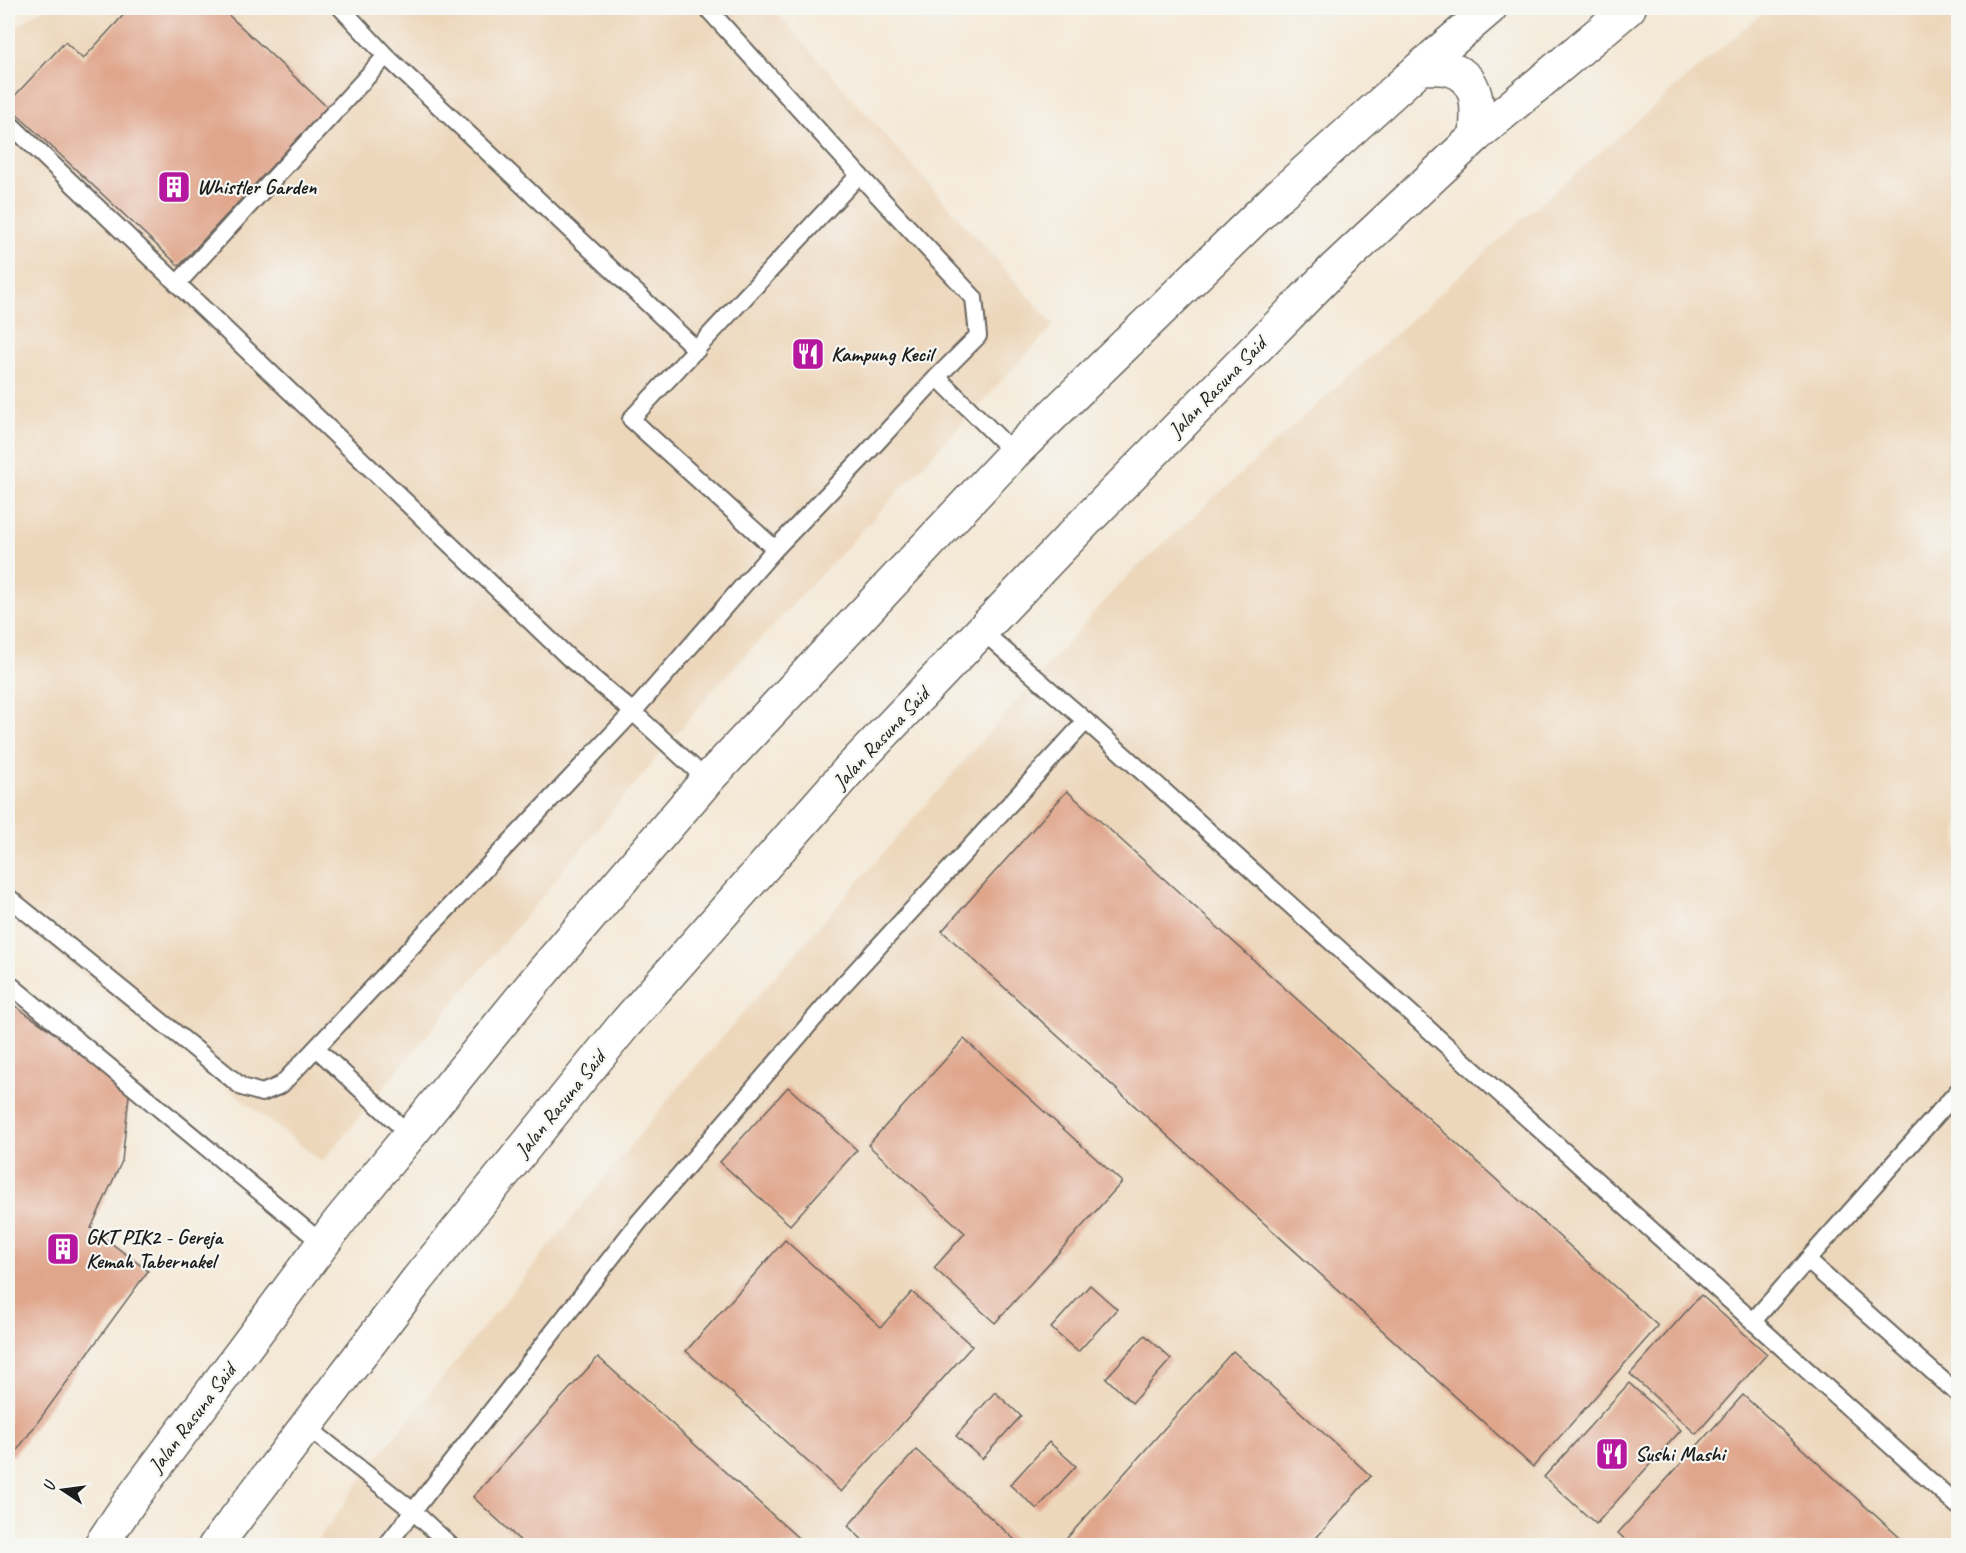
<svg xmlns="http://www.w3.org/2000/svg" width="1966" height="1553" viewBox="0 0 1966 1553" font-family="Caveat,sans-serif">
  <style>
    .built { fill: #edd7bb }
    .building { fill: #e0a68c }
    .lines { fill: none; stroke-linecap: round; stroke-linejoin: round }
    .service-casing { stroke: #68645d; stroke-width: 20 }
    .minor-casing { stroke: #68645d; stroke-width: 36 }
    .service { stroke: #fff; stroke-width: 16 }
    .minor { stroke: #fff; stroke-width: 33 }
    .labels { text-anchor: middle; stroke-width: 4.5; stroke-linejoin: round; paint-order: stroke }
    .poi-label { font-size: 21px; font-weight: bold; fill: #1c1c1c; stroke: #f6f6f2; text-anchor: start }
    .street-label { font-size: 21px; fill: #1c1c1c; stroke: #f6f6f2 }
  </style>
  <rect width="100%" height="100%" fill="#f6f6f2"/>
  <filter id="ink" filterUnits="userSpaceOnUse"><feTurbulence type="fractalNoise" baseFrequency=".0167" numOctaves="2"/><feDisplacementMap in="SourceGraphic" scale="12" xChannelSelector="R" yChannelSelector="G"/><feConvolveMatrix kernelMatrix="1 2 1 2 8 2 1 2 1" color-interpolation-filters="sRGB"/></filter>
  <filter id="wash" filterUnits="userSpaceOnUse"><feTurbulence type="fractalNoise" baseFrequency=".008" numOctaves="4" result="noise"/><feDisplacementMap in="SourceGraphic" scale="24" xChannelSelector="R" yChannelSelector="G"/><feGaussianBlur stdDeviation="1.35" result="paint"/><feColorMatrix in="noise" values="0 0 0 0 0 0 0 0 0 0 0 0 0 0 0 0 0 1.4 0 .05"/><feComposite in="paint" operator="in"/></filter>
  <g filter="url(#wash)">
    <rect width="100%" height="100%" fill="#f4e9d7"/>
    <path class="built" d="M 43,8 L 772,8 L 1054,325 L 711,692 L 322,1162 L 8,916 L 8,33 Z
      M 1768,8 L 1958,8 L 1958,1545 L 314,1546 L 370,1467 L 680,1085 L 1121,582 L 1517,224 Z"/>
    <g id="blocks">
      <path class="building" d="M 130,8 L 221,8 L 327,107 L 179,266 L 8,106 L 8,103 L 65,42 L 83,59 Z
        M 1067,791 L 1658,1326 L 1533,1467 L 942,931 Z
        M 8,1001 L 130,1086 L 122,1161 L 91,1228 L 148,1271 L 13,1456 L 8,1452 Z
        M 964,1039 L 1122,1182 L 995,1323 L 934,1268 L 965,1233 L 868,1145 Z
        M 788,1087 L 857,1150 L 790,1225 L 720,1162 Z
        M 785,1240 L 881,1327 L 912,1292 L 972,1346 L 841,1492 L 686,1351 Z
        M 1090,1285 L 1117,1309 L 1078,1352 L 1051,1328 Z
        M 1701,1295 L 1767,1354 L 1696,1434 L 1630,1374 Z
        M 1145,1335 L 1171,1359 L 1132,1403 L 1106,1378 Z
        M 1233,1351 L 1371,1476 L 1309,1546 L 1060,1546 Z
        M 598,1357 L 807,1546 L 526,1546 L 473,1497 Z
        M 1629,1383 L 1681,1430 L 1596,1524 L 1544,1477 Z
        M 995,1392 L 1021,1416 L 982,1459 L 956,1436 Z
        M 1743,1395 L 1909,1546 L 1632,1546 L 1618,1533 Z
        M 1049,1442 L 1076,1466 L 1037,1509 L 1010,1485 Z
        M 916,1450 L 1015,1540 L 1010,1546 L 869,1546 L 848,1526 Z"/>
    </g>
  </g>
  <g filter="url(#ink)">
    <use href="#blocks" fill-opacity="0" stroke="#68645d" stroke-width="1.5"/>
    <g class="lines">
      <defs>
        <path id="service" d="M 341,8 L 386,56 L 697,350
          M 8,122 L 568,657 L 633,712 L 281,1085 L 262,1093 L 242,1087 L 8,897
          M 177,284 L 386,56
          M 937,377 L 1014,453
          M 775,549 L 631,419 L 859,175
          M 982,631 L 1086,721 L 1958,1506
          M 707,780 L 633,712 L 775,549 L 867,453 L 937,377 L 978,336 L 974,298 L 859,175 L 707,8
          M 8,983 L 323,1244
          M 316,1048 L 410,1135
          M 1807,1260 L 1958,1394
          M 1753,1321 L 1958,1091
          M 306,1426 L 413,1511 L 451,1546
          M 386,1546 L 639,1222 L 842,986 L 1086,721"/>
        <path id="minor" d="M 1420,68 C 1429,68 1440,67 1448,69 C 1481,76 1478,111 1476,136
          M 100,1546 L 131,1500 L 339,1222 L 541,974 L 707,780 L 1014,453 L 1277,197 L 1420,68 L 1490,8
          M 215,1546 L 418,1279 L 625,1024 L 848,771 L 1086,521 L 1334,269 L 1476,136 L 1629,8"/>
      </defs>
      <use href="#service" class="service-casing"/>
      <use href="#minor" class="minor-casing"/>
      <use href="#service" class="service"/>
      <use href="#minor" class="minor"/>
    </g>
  </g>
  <defs>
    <symbol id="building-square" viewBox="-11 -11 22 22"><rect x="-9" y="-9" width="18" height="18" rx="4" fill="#b5179e" stroke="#f6f6f2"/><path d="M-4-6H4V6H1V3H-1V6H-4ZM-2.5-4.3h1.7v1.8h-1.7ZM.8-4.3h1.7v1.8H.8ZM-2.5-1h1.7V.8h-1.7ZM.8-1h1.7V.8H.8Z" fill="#fff"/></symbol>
    <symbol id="restaurant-square" viewBox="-11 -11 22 22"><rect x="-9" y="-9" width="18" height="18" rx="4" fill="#b5179e" stroke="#f6f6f2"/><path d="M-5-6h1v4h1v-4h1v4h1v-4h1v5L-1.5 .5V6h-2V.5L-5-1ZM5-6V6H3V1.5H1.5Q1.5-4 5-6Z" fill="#fff"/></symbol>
  </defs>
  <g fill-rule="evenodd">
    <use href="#building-square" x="155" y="168" width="38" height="38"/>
    <use href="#restaurant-square" x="789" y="335" width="38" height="38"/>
    <use href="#building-square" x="44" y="1230" width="38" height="38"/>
    <use href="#restaurant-square" x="1593" y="1435" width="38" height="38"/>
  </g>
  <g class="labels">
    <g class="poi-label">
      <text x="197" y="194">Whistler Garden</text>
      <text x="831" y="361">Kampung Kecil</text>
      <text x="86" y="1244">GKT PIK2 - Gereja<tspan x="86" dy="24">Kemah Tabernakel</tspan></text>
      <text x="1635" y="1461">Sushi Mashi</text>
    </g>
    <g class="street-label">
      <text transform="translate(1217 387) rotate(-46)" y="7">Jalan Rasuna Said</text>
      <text transform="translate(881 738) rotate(-47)" y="7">Jalan Rasuna Said</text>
      <text transform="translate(560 1104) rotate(-51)" y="7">Jalan Rasuna Said</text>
      <text transform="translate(192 1418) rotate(-53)" y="7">Jalan Rasuna Said</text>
    </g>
  </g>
  <rect width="1966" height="1553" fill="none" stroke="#f6f6f2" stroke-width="30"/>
  <g transform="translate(63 1490) rotate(283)" stroke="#f6f6f2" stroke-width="4.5" paint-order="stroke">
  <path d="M0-4.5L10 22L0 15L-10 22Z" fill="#1c1c1c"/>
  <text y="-9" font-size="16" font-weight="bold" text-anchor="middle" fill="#1c1c1c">U</text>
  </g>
</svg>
